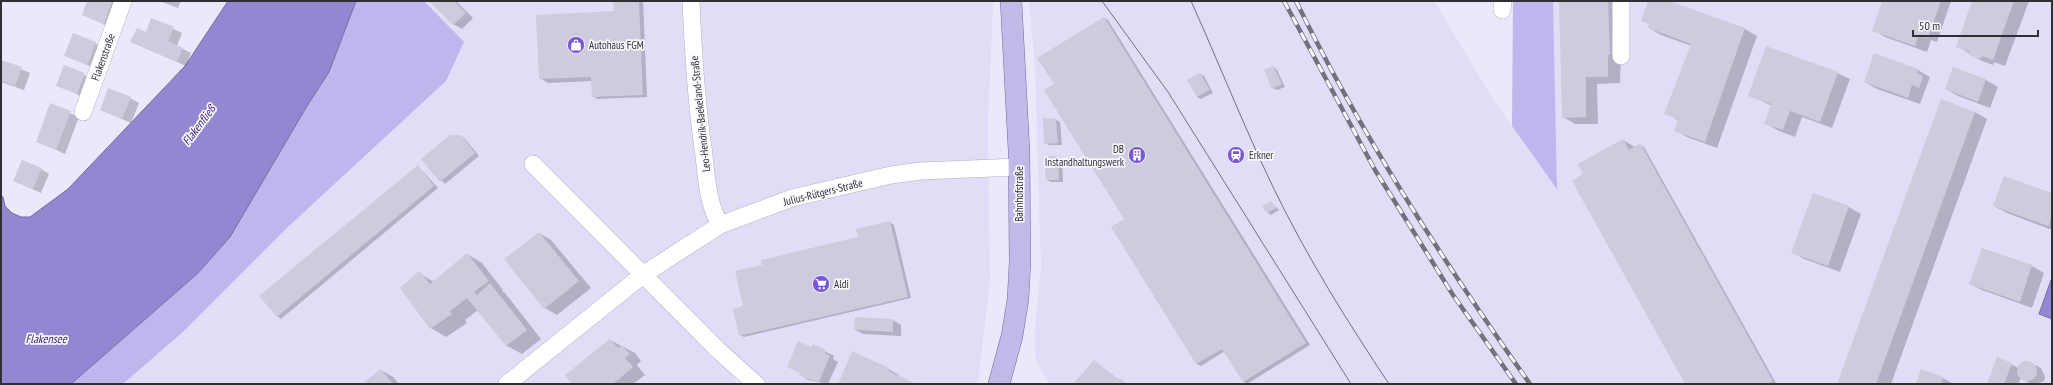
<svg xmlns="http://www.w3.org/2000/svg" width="2053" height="385" viewBox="0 0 2053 385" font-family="'PT Sans Narrow',sans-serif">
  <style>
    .built { fill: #e0ddf7 }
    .green { fill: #beb6ed }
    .water { fill: #9487d1; stroke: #766da2 }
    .shadow { fill: #0003 }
    .building { fill: #cdcbdd }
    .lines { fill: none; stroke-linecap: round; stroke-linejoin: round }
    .minor-casing { stroke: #b2b0c2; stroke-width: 18 }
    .major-casing { stroke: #746a9f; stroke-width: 22 }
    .minor { stroke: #fff; stroke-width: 17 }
    .major { stroke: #c1b9e8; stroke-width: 21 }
    .tram { stroke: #72717c; stroke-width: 1 }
    .rail-casing { stroke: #72717c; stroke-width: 4.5 }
    .rail { stroke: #f7f7fe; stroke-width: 3; stroke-dasharray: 9; stroke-linecap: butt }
    .labels { text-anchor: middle; stroke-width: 3.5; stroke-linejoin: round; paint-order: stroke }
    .poi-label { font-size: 11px; fill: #302f36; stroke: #f7f7fe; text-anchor: start }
    .street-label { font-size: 11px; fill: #302f36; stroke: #f7f7fe }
    .water-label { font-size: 12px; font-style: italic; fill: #41277e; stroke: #f7f7fe }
  </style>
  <rect width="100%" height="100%" fill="#eae8fa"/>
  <path class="built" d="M 405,1 L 990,1 L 993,5 L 988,125 L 990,279 L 978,384 L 770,384 L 728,367 L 737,384 L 123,384 L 185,330 L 289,226 L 446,81 Z
    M 1029,1 L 1434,1 L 1497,105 L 1557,188 L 1553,1 L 2052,1 L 2052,384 L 1049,384 L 1036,361 L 1035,350 L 1035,330 L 1041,268 L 1035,65 Z"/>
  <path class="green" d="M 356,1 L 424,1 L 464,42 L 446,81 L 289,226 L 185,330 L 123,384 L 71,384 L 197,274 L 230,237 L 307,106 L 329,72 Z
    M 1513,1 L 1553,1 L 1557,189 L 1512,126 Z"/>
  <path class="water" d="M 228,1 L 356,1 L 329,72 L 307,106 L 230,237 L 197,274 L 71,384 L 1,384 L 1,196 L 3,197 L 5,206 L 12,213 L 21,217 L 30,217 L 68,189 L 185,66 Z
    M 2051,280 L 2052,280 L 2052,319 L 2039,314 Z"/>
  <path class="shadow" d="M 88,1 L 121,1 L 112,28 L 83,15 Z
    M 159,1 L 181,1 L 178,8 Z
    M 430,1 L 456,1 L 473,18 L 462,29 L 453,24 Z
    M 614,1 L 643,1 L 647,97 L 597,99 L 593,96 L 593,81 L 548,83 L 540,78 L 615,13 Z
    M 1560,1 L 1623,1 L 1620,83 L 1597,84 L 1598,124 L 1575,124 L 1563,117 Z
    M 1649,1 L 1666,1 L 1745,29 L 1757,36 L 1717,148 L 1687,137 L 1675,130 L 1679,121 L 1666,113 L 1692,46 L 1661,35 L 1649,28 Z
    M 1883,1 L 1951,1 L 1937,42 L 1931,40 L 1927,52 L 1885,37 L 1873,30 Z
    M 1973,1 L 2029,1 L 2005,66 L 1994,62 L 1993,65 L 1982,61 L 1957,46 Z
    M 1104,18 L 1108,20 L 1310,345 L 1247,384 L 1243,381 L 1225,351 L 1201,366 L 1197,364 L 1113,227 L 1125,220 L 1055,85 Z
    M 152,19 L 182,33 L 177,46 L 191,53 L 186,66 L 132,42 L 146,33 Z
    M 74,34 L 104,48 L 96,69 L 65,55 Z
    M 1,61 L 30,73 L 24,90 L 1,82 Z
    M 64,66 L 93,79 L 85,98 L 57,85 Z
    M 1273,67 L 1277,70 L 1285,87 L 1277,90 L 1273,88 Z
    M 1953,68 L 1986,80 L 1998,87 L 1990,108 L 1958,96 L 1946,89 Z
    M 1918,70 L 1930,77 L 1920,104 L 1877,89 L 1865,82 Z
    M 1837,73 L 1850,79 L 1832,128 L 1802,117 L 1795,137 L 1777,130 L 1765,123 L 1772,106 L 1749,95 Z
    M 1200,74 L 1204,76 L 1213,93 L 1201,99 L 1197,97 Z
    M 130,98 L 139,103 L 131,123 L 101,110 Z
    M 51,105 L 79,117 L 65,154 L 37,141 Z
    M 1975,112 L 1987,119 L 1891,384 L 1839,384 Z
    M 1044,119 L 1056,120 L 1060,122 L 1062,145 L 1049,145 L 1045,143 Z
    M 461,136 L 465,139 L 479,156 L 445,184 L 422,159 Z
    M 1623,140 L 1635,147 L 1640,145 L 1644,147 L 1776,383 L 1686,384 L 1584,175 Z
    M 1058,157 L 1062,159 L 1063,182 L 1051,182 L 1047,180 Z
    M 418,166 L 438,188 L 281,319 L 277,316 Z
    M 41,169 L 49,174 L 41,193 L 14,181 Z
    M 1814,194 L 1849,207 L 1861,214 L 1840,272 L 1804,259 L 1792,252 Z
    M 2052,194 L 2052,230 L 2007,213 L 1994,206 Z
    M 1271,202 L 1279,210 L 1271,215 L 1267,212 Z
    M 890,222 L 894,225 L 911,298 L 744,337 L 740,335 L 744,307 L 763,265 L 859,238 Z
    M 539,233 L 551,240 L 591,288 L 557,315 L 545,308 Z
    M 1982,249 L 2032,266 L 2044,273 L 2032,308 L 1982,290 L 1970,284 Z
    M 467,254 L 482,263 L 503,290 L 502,291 L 505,293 L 541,339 L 522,354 L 507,346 L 478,310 L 465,320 L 467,323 L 446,337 L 431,328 L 419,273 L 434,282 Z
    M 893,320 L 901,325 L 901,336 L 863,334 L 855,330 Z
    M 610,340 L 635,353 L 641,361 L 637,365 L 645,375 L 633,384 L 573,384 Z
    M 813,345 L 834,356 L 833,359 L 838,362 L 828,384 L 808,380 L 800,375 Z
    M 1094,361 L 1119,380 L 1128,384 L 1077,384 Z
    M 2027,361 L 2041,368 L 2045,377 L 2044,381 L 2037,384 L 2031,384 L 2021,378 L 2018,384 L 1988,384 L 2011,364 L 2018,368 L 2023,362 Z
    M 887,368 L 899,375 L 900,378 L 914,384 L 839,384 Z
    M 381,370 L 393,377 L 399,384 L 363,384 Z
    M 1943,378 L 1954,384 L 1917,384 Z"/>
  <path class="building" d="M 87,1 L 112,1 L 104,24 L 82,15 Z
    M 429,1 L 454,1 L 466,13 L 453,25 Z
    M 613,1 L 639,1 L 643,95 L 592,97 L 591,77 L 539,79 L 536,15 L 614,11 Z
    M 1559,1 L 1608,1 L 1610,55 L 1608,55 L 1608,77 L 1586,77 L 1586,117 L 1562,118 Z
    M 1648,1 L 1669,1 L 1745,28 L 1705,142 L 1674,131 L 1678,119 L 1664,114 L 1691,44 L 1648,28 L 1649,24 L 1641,21 Z
    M 1882,1 L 1941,1 L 1928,38 L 1919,35 L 1915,46 L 1872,31 Z
    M 1972,1 L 2014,1 L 1993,60 L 1982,56 L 1981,59 L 1969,55 L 1970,52 L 1956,47 Z
    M 1104,17 L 1306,343 L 1243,382 L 1222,349 L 1196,364 L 1111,227 L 1124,219 L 1044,90 L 1054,84 L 1037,58 Z
    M 151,18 L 174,27 L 168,41 L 183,48 L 177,62 L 130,42 L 137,28 L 146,32 Z
    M 73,33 L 96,42 L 87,65 L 64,56 Z
    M 1766,46 L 1838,72 L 1820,122 L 1790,111 L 1783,130 L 1764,124 L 1771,104 L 1748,96 Z
    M 1874,53 L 1918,69 L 1917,73 L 1923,76 L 1919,88 L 1912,85 L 1908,98 L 1864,82 Z
    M 1,60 L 22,67 L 15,86 L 1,81 Z
    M 64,65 L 85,73 L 77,94 L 56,86 Z
    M 1273,66 L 1282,84 L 1272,89 L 1264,70 Z
    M 1953,67 L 1986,79 L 1978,102 L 1945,89 Z
    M 1200,73 L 1210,90 L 1197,97 L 1187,80 Z
    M 108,88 L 131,97 L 122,119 L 100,110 Z
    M 1941,99 L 1975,112 L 1908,296 L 1876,384 L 1837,384 Z
    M 50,103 L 71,111 L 56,150 L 36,142 Z
    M 1043,118 L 1056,119 L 1058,143 L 1044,144 Z
    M 450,135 L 461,135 L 475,153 L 440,182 L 421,159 Z
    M 1623,139 L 1629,150 L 1640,143 L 1773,381 L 1767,384 L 1685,384 L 1572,181 L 1583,174 L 1578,164 Z
    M 1044,156 L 1058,156 L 1059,180 L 1046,180 Z
    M 22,160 L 42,168 L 33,189 L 13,181 Z
    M 418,165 L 434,186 L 277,317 L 259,296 Z
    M 2004,176 L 2052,193 L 2052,216 L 2048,226 L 1993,206 Z
    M 1813,193 L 1849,206 L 1828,266 L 1791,253 Z
    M 1271,201 L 1276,208 L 1267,213 L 1262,206 Z
    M 890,221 L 908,297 L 739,336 L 733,309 L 743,306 L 735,271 L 762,265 L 761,260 L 858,237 L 856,229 Z
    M 539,232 L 579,281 L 544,309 L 504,259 Z
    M 1982,248 L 2032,265 L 2020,302 L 1969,284 Z
    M 467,253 L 489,281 L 474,292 L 477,295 L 490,283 L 527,330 L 506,346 L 467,298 L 450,311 L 452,314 L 430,329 L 400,288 L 419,271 L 430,284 Z
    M 855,317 L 893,319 L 893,332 L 854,330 Z
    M 610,339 L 618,348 L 622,345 L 630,354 L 625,358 L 633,367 L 613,384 L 572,384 L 565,375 Z
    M 798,341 L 811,347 L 813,344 L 826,350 L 825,354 L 830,356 L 819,382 L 805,378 L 799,375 L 800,373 L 787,367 Z
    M 852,351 L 887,367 L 889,371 L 916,384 L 838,384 Z
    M 1997,357 L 2012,363 L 2004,384 L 1987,384 Z
    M 1094,360 L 1118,380 L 1120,378 L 1127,384 L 1075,384 L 1074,383 Z
    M2017 371a10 10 0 1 1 20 0a10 10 0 1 1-20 0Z
    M 381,369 L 393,384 L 362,384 Z
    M 1921,369 L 1943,377 L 1941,384 L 1916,384 Z"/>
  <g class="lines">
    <defs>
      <path id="minor" d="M 691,1 C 693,50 696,99 703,148 C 707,176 706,199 720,225
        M 1502,10 L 1503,1
        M 1621,56 L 1621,1
        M 83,112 L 123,1
        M 533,164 L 718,350 L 756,384
        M 507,384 L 644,274 L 720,225 L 792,198 L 891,175 L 921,171 L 1019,167"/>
      <path id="major" d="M 999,384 L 1012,336 L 1018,299 L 1020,262 L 1019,151 L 1011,1"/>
    </defs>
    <use href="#minor" class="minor-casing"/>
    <use href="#major" class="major-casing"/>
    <use href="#minor" class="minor"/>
    <use href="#major" class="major"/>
    <path class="tram" d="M 1102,1 L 1168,92 L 1351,384
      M 1191,1 C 1219,63 1244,127 1274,189 C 1307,257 1347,321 1389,384"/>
    <defs>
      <path id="rail" d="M 1284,1 L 1375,170 L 1453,295 L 1516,384
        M 1296,1 C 1362,136 1443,261 1530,384"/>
    </defs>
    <use href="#rail" class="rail-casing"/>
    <use href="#rail" class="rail"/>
  </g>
  <defs>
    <symbol id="shop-disc" viewBox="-11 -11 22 22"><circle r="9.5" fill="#7859d3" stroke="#f7f7fe"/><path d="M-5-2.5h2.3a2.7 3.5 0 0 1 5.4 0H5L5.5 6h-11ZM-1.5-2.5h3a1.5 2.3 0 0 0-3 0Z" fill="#fff"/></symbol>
    <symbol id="building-disc" viewBox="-11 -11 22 22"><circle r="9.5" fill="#7859d3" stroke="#f7f7fe"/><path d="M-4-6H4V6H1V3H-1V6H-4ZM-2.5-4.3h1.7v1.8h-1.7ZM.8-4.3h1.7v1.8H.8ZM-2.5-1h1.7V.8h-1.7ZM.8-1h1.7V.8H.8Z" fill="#fff"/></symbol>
    <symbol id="station-disc" viewBox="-11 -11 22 22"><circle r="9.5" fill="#7859d3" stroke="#f7f7fe"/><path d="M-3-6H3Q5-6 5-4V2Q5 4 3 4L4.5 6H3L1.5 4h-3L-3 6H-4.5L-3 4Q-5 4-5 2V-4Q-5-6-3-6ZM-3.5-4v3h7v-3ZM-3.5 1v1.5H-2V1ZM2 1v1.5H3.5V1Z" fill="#fff"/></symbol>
    <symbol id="supermarket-disc" viewBox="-11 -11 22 22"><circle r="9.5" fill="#7859d3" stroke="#f7f7fe"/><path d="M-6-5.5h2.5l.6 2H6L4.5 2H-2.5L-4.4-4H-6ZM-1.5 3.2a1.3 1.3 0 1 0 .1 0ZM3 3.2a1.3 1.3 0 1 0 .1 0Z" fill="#fff"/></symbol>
  </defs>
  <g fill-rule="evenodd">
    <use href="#shop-disc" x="566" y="35" width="20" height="20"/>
    <use href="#building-disc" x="1127" y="145" width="20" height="20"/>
    <use href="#station-disc" x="1226" y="145" width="20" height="20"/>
    <use href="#supermarket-disc" x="811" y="274" width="20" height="20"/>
  </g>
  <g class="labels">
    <g class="poi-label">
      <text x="589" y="49">Autohaus FGM</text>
      <text x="1124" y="153" text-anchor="end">DB<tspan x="1124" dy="13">Instandhaltungswerk</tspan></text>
      <text x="1249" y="159">Erkner</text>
      <text x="834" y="288">Aldi</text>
    </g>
    <g class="street-label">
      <text transform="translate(103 57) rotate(-70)" y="4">Flakenstraße</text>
      <text transform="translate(700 114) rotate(-96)" y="4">Leo-Hendrik-Baekeland-Straße</text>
      <text transform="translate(823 192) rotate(-14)" y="4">Julius-Rütgers-Straße</text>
      <text transform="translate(1019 194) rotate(-90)" y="4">Bahnhofstraße</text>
    </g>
    <g class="water-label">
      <text transform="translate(199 125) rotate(-53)" y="4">Flakenfließ</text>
      <text x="46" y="343">Flakensee</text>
    </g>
  </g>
  <rect width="2053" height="385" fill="none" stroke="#302f36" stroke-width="4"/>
  <path d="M1913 30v6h125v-6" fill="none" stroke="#302f36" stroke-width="2"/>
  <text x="1919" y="30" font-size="12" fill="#302f36" stroke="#f7f7fe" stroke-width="3" paint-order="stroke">50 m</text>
</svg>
